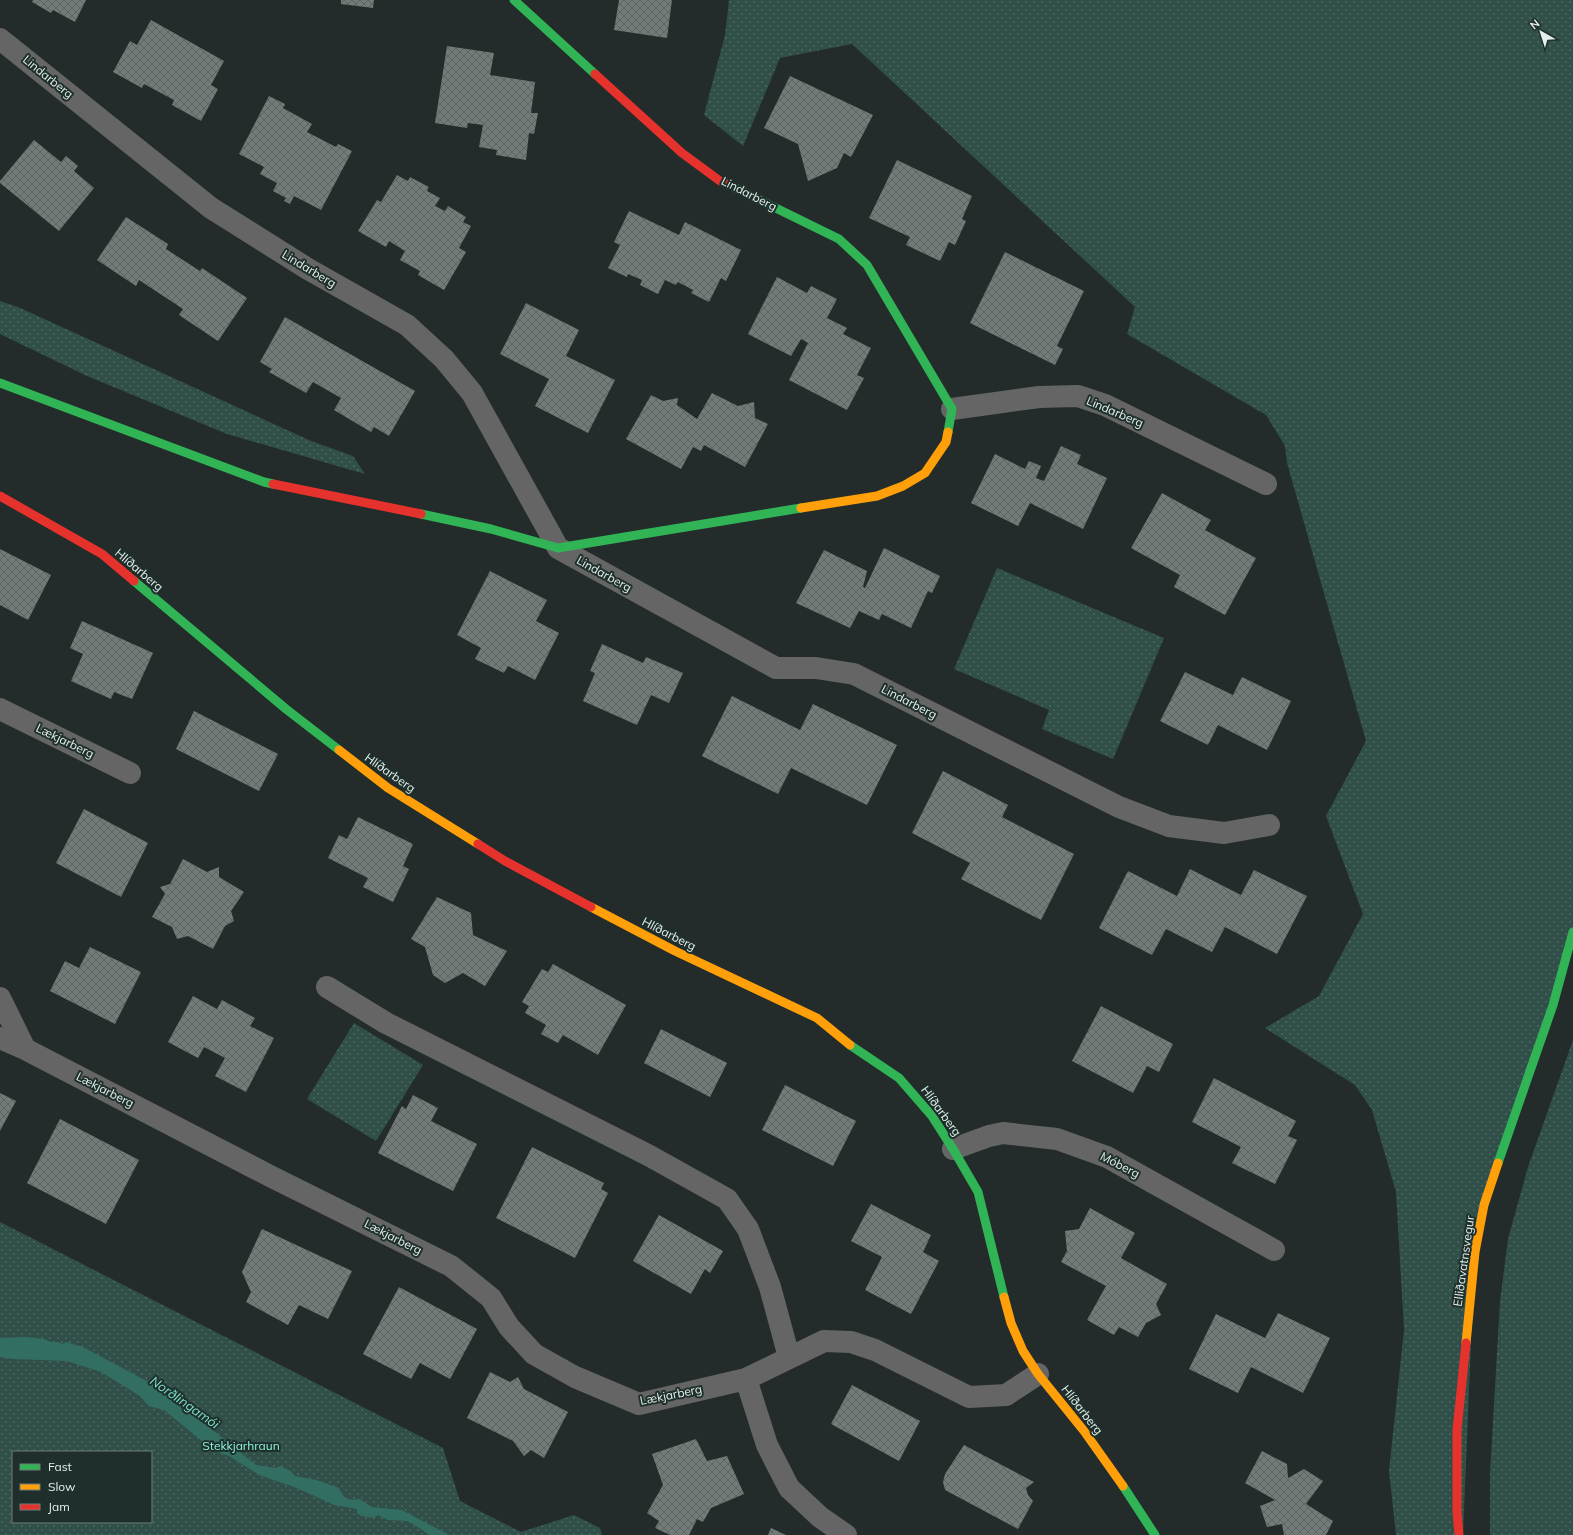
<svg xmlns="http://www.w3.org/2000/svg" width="1573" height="1535" viewBox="0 0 1573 1535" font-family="Mulish,sans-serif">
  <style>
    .green { fill: url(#green-dots); fill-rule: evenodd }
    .water { fill: #326f62 }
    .building { fill: url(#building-cross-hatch) }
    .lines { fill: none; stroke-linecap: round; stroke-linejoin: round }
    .street { stroke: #646564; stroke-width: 22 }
    .fast { stroke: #30b455; stroke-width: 9 }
    .slow { stroke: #ff9f0a; stroke-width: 9 }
    .jam { stroke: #e5322d; stroke-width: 9 }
    .labels { text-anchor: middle; stroke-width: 4; stroke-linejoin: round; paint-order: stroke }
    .street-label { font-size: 12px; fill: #e4efec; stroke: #1f302c }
    .park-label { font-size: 12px; fill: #8cf2db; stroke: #1f302c }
    .water-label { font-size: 13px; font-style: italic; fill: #7ae0c9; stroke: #1f302c }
  </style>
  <defs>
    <pattern id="green-dots" width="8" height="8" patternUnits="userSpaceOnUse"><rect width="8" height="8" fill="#304f48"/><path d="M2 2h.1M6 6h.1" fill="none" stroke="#4e6963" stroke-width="1.8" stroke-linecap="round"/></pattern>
    <pattern id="building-cross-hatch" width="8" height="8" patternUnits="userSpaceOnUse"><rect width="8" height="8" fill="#737b79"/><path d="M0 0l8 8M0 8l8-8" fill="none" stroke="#5e6462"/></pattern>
  </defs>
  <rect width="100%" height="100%" fill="#232c2a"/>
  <path class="green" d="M 729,0 L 1573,0 L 1573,930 L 1476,1222 L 1463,1535 L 1396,1535 L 1389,1471 L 1404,1330 L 1396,1192 L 1372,1110 L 1355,1085 L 1265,1028 L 1319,996 L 1363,914 L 1326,816 L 1366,741 L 1287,463 L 1285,446 L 1266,415 L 1127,334 L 1135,307 L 852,44 L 780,58 L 743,146 L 704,115 L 725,35 Z
    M 0,301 L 18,307 L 311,441 L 353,456 L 365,474 L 227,434 L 87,376 L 0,334 Z
    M 997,568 L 1164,638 L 1113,759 L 1042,729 L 1049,710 L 954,669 Z
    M 354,1023 L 423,1065 L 376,1141 L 307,1099 Z
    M 1573,1040 L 1573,1535 L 1490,1535 L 1490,1473 L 1500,1301 L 1508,1239 L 1528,1167 Z
    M 0,1222 L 443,1448 L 460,1501 L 521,1532 L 574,1515 L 600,1528 L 602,1535 L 0,1535 ZM 13,1452 L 151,1452 L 151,1522 L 13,1522 Z"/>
  <path class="water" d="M 0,1338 L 27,1337 L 44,1339 L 51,1342 L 58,1342 L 63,1344 L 66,1342 L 83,1347 L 171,1394 L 190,1412 L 256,1465 L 276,1468 L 280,1466 L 291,1471 L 295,1476 L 316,1480 L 339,1488 C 343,1499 349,1501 360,1499 L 371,1507 L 402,1510 L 449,1535 L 429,1535 L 415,1525 L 407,1521 L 388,1520 L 378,1515 L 374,1518 L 361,1516 L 357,1513 L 357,1509 L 334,1505 L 297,1488 L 259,1475 L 229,1456 L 214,1451 L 164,1410 L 149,1406 L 140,1396 L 101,1372 L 67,1361 L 13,1359 L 0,1357 Z"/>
  <path class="building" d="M 33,0 L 86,0 L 75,22 L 53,10 L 51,13 L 32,2 Z
    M 341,0 L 374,0 L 373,8 L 341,4 Z
    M 619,0 L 672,0 L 667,38 L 614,30 Z
    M 151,20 L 224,61 L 211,85 L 218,89 L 201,121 L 172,105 L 174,100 L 144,84 L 142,88 L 113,72 L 130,41 L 137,45 Z
    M 447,46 L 494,53 L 490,75 L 535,82 L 531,113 L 538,113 L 534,134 L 529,133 L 526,160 L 496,155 L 497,150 L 479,147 L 483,125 L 468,123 L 467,128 L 435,123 Z
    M 790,76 L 873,115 L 851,157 L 844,153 L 837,168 L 808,181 L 798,144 L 764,128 Z
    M 269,96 L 285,104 L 283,108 L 312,124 L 307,132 L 336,147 L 338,144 L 352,151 L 321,210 L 294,196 L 290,204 L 284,201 L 286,198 L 273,191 L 277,183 L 260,174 L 264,167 L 239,154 Z
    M 34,140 L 61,162 L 66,156 L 78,166 L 74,171 L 94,188 L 59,231 L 0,183 L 0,181 Z
    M 897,160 L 972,196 L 962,219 L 966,221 L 955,245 L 949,242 L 940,261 L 906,245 L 910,237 L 869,218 Z
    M 397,175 L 408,181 L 410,177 L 429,187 L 427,191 L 440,198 L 435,206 L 445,211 L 448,206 L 466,217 L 463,222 L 471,226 L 459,248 L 466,252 L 444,290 L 418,275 L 420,271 L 400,260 L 405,251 L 389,241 L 386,247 L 358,231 L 377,200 L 381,202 Z
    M 629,211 L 679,235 L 685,222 L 741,250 L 726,281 L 721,278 L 709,302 L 691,293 L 693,290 L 678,282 L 676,285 L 665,280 L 658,294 L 640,285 L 642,280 L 628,274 L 627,277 L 608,268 L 620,245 L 614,242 Z
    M 126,217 L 168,244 L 166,249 L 200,271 L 202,268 L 247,298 L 218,341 L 179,315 L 183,309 L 139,280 L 136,286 L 97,260 Z
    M 1005,252 L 1084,291 L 1057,346 L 1063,349 L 1055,365 L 970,323 Z
    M 777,277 L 807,293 L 811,286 L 837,299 L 827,318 L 847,328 L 843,334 L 871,348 L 857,375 L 864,378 L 847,410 L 789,380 L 808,343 L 801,339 L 791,356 L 748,334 Z
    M 526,303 L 579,330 L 566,356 L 615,380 L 588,433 L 535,406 L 549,379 L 500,354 Z
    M 285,317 L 415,391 L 389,436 L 374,427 L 371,432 L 334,410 L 341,398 L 313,382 L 306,393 L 269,372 L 272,369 L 260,362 Z
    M 712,393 L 738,406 L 754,402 L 755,418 L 768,424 L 745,467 L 704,445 L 701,451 L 693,447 L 681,469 L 626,439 L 651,395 L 663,401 L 678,398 L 677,405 L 697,419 Z
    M 1061,446 L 1081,455 L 1077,464 L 1107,478 L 1083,529 L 1030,503 L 1018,526 L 971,503 L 995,454 L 1025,469 L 1029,461 L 1041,466 L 1036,478 L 1044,481 Z
    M 1162,493 L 1211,520 L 1205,530 L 1256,558 L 1225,615 L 1174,587 L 1180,575 L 1131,548 Z
    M 884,548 L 940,576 L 932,593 L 928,591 L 911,628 L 882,614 L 879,620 L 859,611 L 850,628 L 796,603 L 824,550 L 867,571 L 863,587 L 865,588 Z
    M 0,549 L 51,575 L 28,620 L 0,605 Z
    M 490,571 L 547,600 L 536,621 L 559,633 L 535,680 L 508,666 L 504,673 L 475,659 L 481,648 L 457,635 Z
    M 82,621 L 153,653 L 132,699 L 114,692 L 111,699 L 71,681 L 83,654 L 70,648 Z
    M 602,644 L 643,663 L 646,657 L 683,673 L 669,703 L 651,695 L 637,725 L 583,701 L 595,673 L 590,671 Z
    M 1185,672 L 1233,695 L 1242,677 L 1291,701 L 1267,750 L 1218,725 L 1208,745 L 1160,721 Z
    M 732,696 L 800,730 L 813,704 L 897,745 L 867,805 L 791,768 L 778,794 L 702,756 Z
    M 194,711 L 278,754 L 259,791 L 176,749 Z
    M 943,771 L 1008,805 L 1002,817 L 1074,854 L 1041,920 L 961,879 L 970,863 L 912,833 Z
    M 84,809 L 148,843 L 121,897 L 56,863 Z
    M 358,817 L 413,844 L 403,866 L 409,869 L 393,902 L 363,887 L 368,878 L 328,858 L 339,835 L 347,839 Z
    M 183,859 L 207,872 L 219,867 L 219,877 L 244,892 L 231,911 L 234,921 L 225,926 L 213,949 L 188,936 L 177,939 L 172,927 L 152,917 L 165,894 L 160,887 L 170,884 Z
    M 1190,869 L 1241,895 L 1254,870 L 1307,896 L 1277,954 L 1225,927 L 1212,952 L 1166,929 L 1152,955 L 1099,928 L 1128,871 L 1177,896 Z
    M 437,897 L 471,913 L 473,935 L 507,951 L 485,986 L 463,973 L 445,983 L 433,975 L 425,947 L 411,939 Z
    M 90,947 L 141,972 L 115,1024 L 50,991 L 65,961 L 79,968 Z
    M 553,964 L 626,1005 L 598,1055 L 563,1035 L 558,1043 L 541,1034 L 546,1025 L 525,1013 L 529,1006 L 522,1002 L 542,969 L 548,972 Z
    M 193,996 L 217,1009 L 222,1000 L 255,1018 L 250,1026 L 274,1038 L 246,1092 L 215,1076 L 225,1058 L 204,1047 L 198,1058 L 168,1042 Z
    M 1101,1006 L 1173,1044 L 1159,1072 L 1147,1066 L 1133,1093 L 1072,1061 Z
    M 661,1029 L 727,1063 L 710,1097 L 644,1063 Z
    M 1214,1078 L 1296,1121 L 1288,1136 L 1297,1140 L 1275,1184 L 1232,1163 L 1241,1147 L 1192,1122 Z
    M 785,1085 L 856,1121 L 833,1166 L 762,1130 Z
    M 0,1093 L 16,1101 L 0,1131 Z
    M 413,1095 L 438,1108 L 431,1121 L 477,1144 L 453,1191 L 378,1153 L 402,1106 L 406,1109 Z
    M 60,1119 L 139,1160 L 106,1224 L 27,1183 Z
    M 532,1147 L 604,1183 L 601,1189 L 608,1193 L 575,1258 L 496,1218 Z
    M 871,1204 L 931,1235 L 923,1252 L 939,1261 L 911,1314 L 865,1290 L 882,1257 L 851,1241 Z
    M 1090,1208 L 1135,1233 L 1121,1258 L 1167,1284 L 1156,1304 L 1161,1315 L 1146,1323 L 1138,1337 L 1119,1327 L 1114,1335 L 1087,1320 L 1106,1286 L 1061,1262 L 1067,1251 L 1065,1231 L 1079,1229 Z
    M 659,1215 L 723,1251 L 710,1273 L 705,1269 L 691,1294 L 633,1261 Z
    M 262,1229 L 352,1271 L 328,1319 L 299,1305 L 288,1325 L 246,1302 L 251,1292 L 242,1272 Z
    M 399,1287 L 477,1329 L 450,1379 L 420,1363 L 411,1379 L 363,1354 Z
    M 1278,1313 L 1330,1338 L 1303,1393 L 1251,1367 L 1238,1393 L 1189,1369 L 1216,1314 L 1265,1338 Z
    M 490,1372 L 510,1382 L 518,1377 L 524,1389 L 568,1412 L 544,1458 L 531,1450 L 524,1456 L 513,1441 L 467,1418 Z
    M 852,1385 L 920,1421 L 899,1461 L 831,1424 Z
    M 696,1439 L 707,1461 L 727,1456 L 744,1494 L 711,1508 L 703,1522 L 697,1519 L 689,1535 L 670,1535 L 655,1528 L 659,1521 L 647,1513 L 663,1485 L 652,1454 Z
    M 964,1445 L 1034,1482 L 1026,1488 L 1028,1495 L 1033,1501 L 1018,1529 L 945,1490 L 943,1482 L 945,1474 Z
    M 1262,1451 L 1287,1464 L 1288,1478 L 1304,1469 L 1323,1481 L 1306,1504 L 1333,1521 L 1326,1535 L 1284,1535 L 1282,1524 L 1267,1527 L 1260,1506 L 1275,1500 L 1245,1483 Z
    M 771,1528 L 786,1535 L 768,1535 Z"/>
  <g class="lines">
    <path class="street" d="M 0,39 L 211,208 L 308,269 L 407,325 L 444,359 L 472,393 L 558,548 L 776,668 L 816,668 L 854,674 L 1119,807 L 1169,826 L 1224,833 L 1269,825
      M 952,409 L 1039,397 L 1078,396 L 1105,405 L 1266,484
      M 0,709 L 130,773
      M 327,987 L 386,1023 L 648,1155 L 727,1199 L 748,1229 L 770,1287 L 789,1357
      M 0,998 L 25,1049 L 270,1176 L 451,1266 L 491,1298 L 509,1327 L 534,1354 L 575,1377 L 639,1404 L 746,1379 L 824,1341 L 851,1342 L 875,1350 L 969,1397 L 1006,1395 L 1038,1374
      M 0,1038 L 25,1049
      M 953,1149 L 989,1136 L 1003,1133 L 1057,1139 L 1107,1157 L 1274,1250
      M 746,1379 L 767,1445 L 789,1488 L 820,1517 L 846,1535"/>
    <path class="fast" d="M 514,0 L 595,74
      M 729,185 L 839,239 L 867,265 L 952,409 L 948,432
      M 0,383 L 264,482 L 273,484
      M 421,514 L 491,529 L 558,548 L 801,508
      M 134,581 L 286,709 L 339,750
      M 850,1045 L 899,1078 L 932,1116 L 953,1149 L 978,1192 L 1004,1297
      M 1498,1163 L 1553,1005 L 1573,932
      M 1123,1486 L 1155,1535"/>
    <path class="slow" d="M 801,508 L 877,496 L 903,486 L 925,473 L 946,442 L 948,432
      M 339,750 L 388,788 L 478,844
      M 591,907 L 675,951 L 817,1018 L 850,1045
      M 1004,1297 L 1011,1323 L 1023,1351 L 1038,1374 L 1084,1431 L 1123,1486
      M 1466,1343 L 1475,1252 L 1484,1205 L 1498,1163"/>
    <path class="jam" d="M 595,74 L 682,153 L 720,181 L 729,185
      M 273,484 L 421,514
      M 0,496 L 102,554 L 134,581
      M 478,844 L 505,861 L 591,907
      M 1459,1535 L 1457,1512 L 1457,1430 L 1466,1343"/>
  </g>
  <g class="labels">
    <g class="street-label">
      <text transform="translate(48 77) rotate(39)" y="4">Lindarberg</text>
      <text transform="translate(749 194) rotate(27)" y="4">Lindarberg</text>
      <text transform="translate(309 269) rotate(31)" y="4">Lindarberg</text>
      <text transform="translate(1115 412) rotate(23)" y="4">Lindarberg</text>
      <text transform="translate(139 570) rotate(40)" y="4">Hlíðarberg</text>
      <text transform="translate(604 574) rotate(29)" y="4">Lindarberg</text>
      <text transform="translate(909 702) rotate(27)" y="4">Lindarberg</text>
      <text transform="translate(65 741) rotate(26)" y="4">Lækjarberg</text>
      <text transform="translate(390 773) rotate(35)" y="4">Hlíðarberg</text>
      <text transform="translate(669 934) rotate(27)" y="4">Hlíðarberg</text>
      <text transform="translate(105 1090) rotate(27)" y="4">Lækjarberg</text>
      <text transform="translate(941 1111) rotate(54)" y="4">Hlíðarberg</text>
      <text transform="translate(1120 1165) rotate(27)" y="4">Móberg</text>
      <text transform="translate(393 1237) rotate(27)" y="4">Lækjarberg</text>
      <text transform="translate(1464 1261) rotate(-82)" y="4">Elliðavatnsvegur</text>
      <text transform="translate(671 1395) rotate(-11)" y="4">Lækjarberg</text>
      <text transform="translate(1082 1410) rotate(52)" y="4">Hlíðarberg</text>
    </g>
    <g class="park-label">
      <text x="241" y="1450">Stekkjarhraun</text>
    </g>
    <g class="water-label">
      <text transform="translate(185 1402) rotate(35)" y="5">Norðlingamói</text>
    </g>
  </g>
  <rect x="12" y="1451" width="140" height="72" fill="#1f302c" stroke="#6e7c79"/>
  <rect x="20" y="1464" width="20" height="6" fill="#30b455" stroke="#6e7c79"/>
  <text x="48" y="1471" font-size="12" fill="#e4efec">Fast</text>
  <rect x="20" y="1484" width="20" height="6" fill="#ff9f0a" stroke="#6e7c79"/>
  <text x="48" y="1491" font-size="12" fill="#e4efec">Slow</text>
  <rect x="20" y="1504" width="20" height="6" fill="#e5322d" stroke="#6e7c79"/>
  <text x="48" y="1511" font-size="12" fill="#e4efec">Jam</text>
  <g transform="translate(1541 32) rotate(321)" stroke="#1f302c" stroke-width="3" paint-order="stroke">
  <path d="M0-3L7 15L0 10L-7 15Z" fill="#e4efec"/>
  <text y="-6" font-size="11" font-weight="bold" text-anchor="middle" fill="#e4efec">N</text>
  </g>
</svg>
